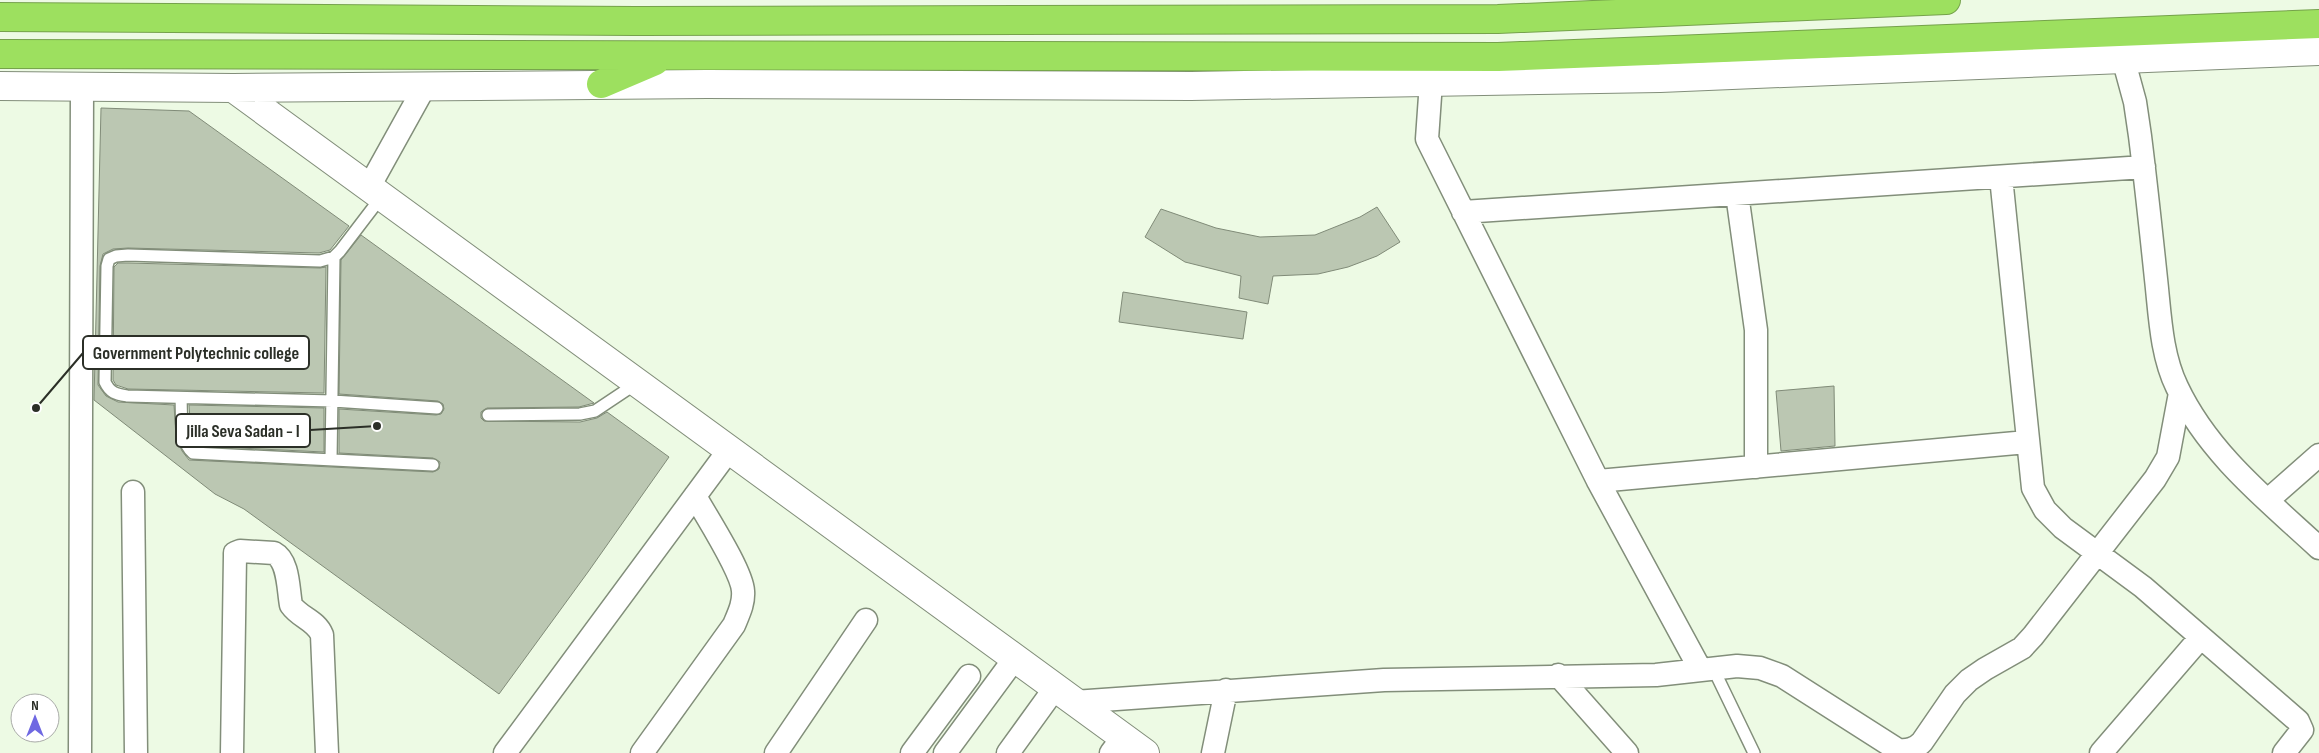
<svg xmlns="http://www.w3.org/2000/svg" width="2319" height="753" viewBox="0 0 2319 753" font-family="'Sofia Sans Condensed',sans-serif">
  <style>
    .building { fill: #bbc7b2; stroke: #808b78 }
    .lines { fill: none; stroke-linecap: round; stroke-linejoin: round }
    .lane-casing { stroke: #828e7a; stroke-width: 14 }
    .street-casing { stroke: #828e7a; stroke-width: 25 }
    .secondary-casing { stroke: #828e7a; stroke-width: 30 }
    .highway-casing { stroke: #75a24b; stroke-width: 30 }
    .lane { stroke: #fff; stroke-width: 11 }
    .street { stroke: #fff; stroke-width: 22 }
    .secondary { stroke: #fff; stroke-width: 28 }
    .highway { stroke: #9de05f; stroke-width: 28 }
    .leader { fill: none; stroke: #2b2f27; stroke-width: 2 }
    .callout-dot { fill: #2b2f27; stroke: #fff; stroke-width: 2 }
    .callout { fill: #fff; stroke: #2b2f27; stroke-width: 2 }
    .callout-label { font-size: 18px; text-anchor: middle; font-weight: bold; fill: #2b2f27 }
  </style>
  <rect width="100%" height="100%" fill="#edfae4"/>
  <path class="building" d="M 101,108 L 189,111 L 349,226 L 330,250 L 319,253 L 128,248 L 113,249 L 103,254 L 100,266 L 98,385 L 106,396 L 118,402 L 174,405 L 176,437 L 182,451 L 189,460 L 433,472 L 439,469 L 440,462 L 433,458 L 339,453 L 339,409 L 436,415 L 441,414 L 444,409 L 443,404 L 438,401 L 339,394 L 341,260 L 361,235 L 594,403 L 579,407 L 487,408 L 481,412 L 481,418 L 484,421 L 580,422 L 597,418 L 607,412 L 669,457 L 588,572 L 499,694 L 244,509 L 215,494 L 94,400 Z
    M 1377,207 L 1400,242 L 1377,256 L 1348,267 L 1318,274 L 1273,276 L 1268,304 L 1239,298 L 1241,276 L 1185,262 L 1145,237 L 1161,209 L 1216,228 L 1260,237 L 1315,235 L 1360,217 Z
    M 128,263 L 320,268 L 326,267 L 324,393 L 128,389 L 116,385 L 113,380 L 114,267 L 118,263 Z
    M 1123,292 L 1247,312 L 1243,339 L 1119,322 Z
    M 1834,386 L 1835,446 L 1781,451 L 1776,391 Z
    M 189,405 L 324,408 L 324,452 L 197,446 L 191,433 Z"/>
  <g class="lines">
    <defs>
      <path id="lane" d="M 382,196 L 340,251 L 334,257 L 320,261 L 128,255 L 116,256 L 109,259 L 107,266 L 105,382 C 110,393 116,394 127,396 L 333,401 L 437,408
        M 181,398 C 182,415 179,441 193,453 L 433,465
        M 488,415 L 580,414 L 595,411 L 637,383
        M 331,460 L 334,257
        M 1713,668 L 1754,753"/>
      <path id="street" d="M 2123,58 L 2135,102 L 2140,136 C 2146,184 2151,231 2156,279 C 2160,315 2161,354 2177,387 C 2208,453 2266,499 2319,548
        M 1431,82 L 1427,139 L 1598,481 L 1700,669
        M 2001,177 L 2033,488 L 2045,510 L 2063,528 L 2143,587 L 2298,721 L 2302,730 L 2284,753
        M 369,187 L 425,86
        M 1737,194 L 1756,330 L 1756,467
        M 1463,212 L 2144,167
        M 1598,481 L 2027,442
        M 133,492 L 136,753
        M 2268,500 L 2319,455
        M 1558,675 L 1627,753
        M 1074,702 L 1384,680 L 1656,675 L 1737,666 L 1760,668 L 1782,676 L 1898,750 C 1908,751 1915,749 1922,742 L 1955,694 L 1969,680 L 1985,669 L 2022,648 L 2033,636 L 2155,479 L 2168,457 L 2180,393
        M 80,753 L 82,87
        M 232,753 L 235,556 L 235,553 L 240,551 L 274,553 C 289,561 288,589 291,605 C 300,618 316,620 322,635 L 327,753
        M 505,753 L 729,450
        M 642,753 L 734,625 C 739,613 744,603 743,591 C 742,571 706,516 695,496
        M 776,753 L 866,620
        M 912,753 L 969,676
        M 945,753 L 1015,658
        M 1008,753 L 1055,688
        M 1111,753 L 1123,737
        M 1213,753 L 1226,690
        M 2101,753 L 2201,637"/>
      <path id="secondary" d="M 0,86 L 233,88 L 707,84 L 1191,86 L 1660,78 L 2319,51
        M 233,88 L 1145,753"/>
      <path id="highway" d="M 0,17 L 636,21 L 1498,19 L 1946,0
        M 0,54 L 1498,57 L 2319,24
        M 601,84 L 655,61"/>
    </defs>
    <use href="#lane" class="lane-casing"/>
    <use href="#street" class="street-casing"/>
    <use href="#secondary" class="secondary-casing"/>
    <use href="#highway" class="highway-casing"/>
    <use href="#lane" class="lane"/>
    <use href="#street" class="street"/>
    <use href="#secondary" class="secondary"/>
    <use href="#highway" class="highway"/>
  </g>
  <path class="leader" d="M36 408L83 353M377 426L310 430"/>
  <g class="callout-dot">
    <circle cx="36" cy="408" r="5"/>
    <circle cx="377" cy="426" r="5"/>
  </g>
  <g class="callout">
    <rect x="83" y="336" width="226" height="33" rx="5"/>
    <rect x="176" y="414" width="134" height="33" rx="5"/>
  </g>
  <g class="callout-label">
    <text x="196" y="359">Government Polytechnic college</text>
    <text x="243" y="437">Jilla Seva Sadan - I</text>
  </g>
  <g transform="translate(35 718)"><circle r="24" fill="#ffffff" stroke="#aaaca9"/>
  <path d="M0-4L9 19L0 12L-9 19Z" fill="#6f68e2"/>
  <text y="-8" font-size="14" font-weight="bold" text-anchor="middle" fill="#2b2f27">N</text>
  </g>
</svg>
